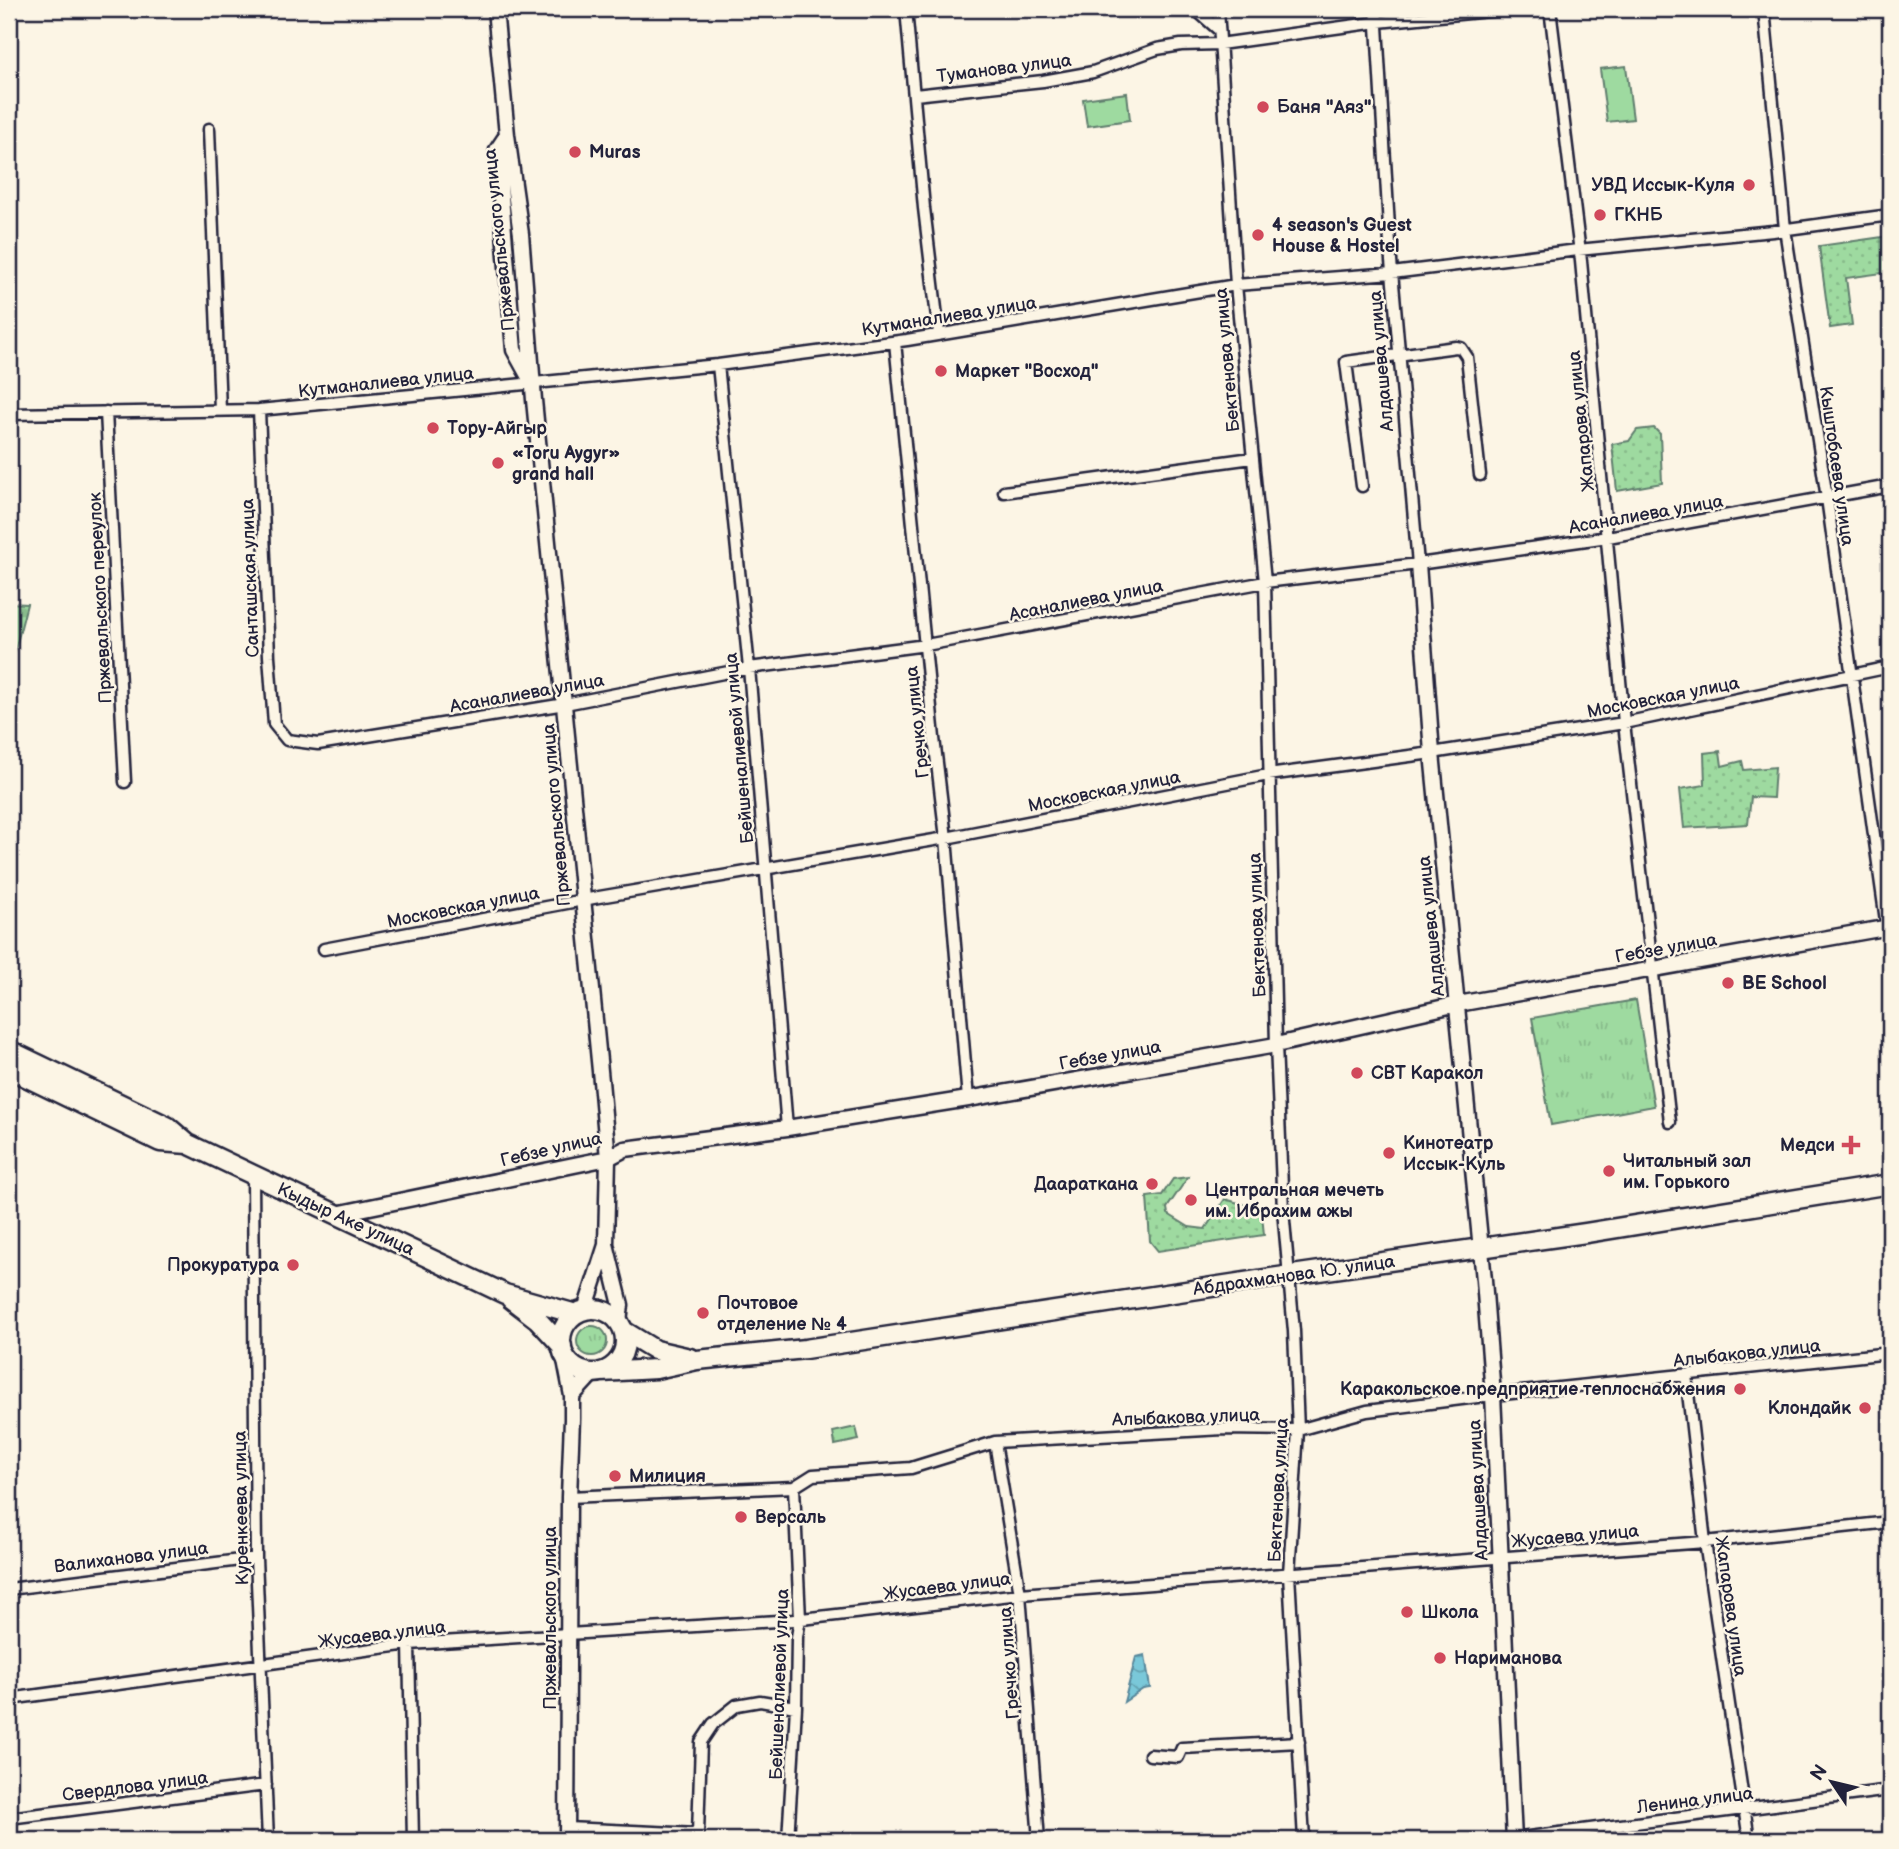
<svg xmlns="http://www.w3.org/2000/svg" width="1899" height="1849" viewBox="0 0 1899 1849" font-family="'Balsamiq Sans',sans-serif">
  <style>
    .grass { fill: url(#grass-tufts); stroke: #607e6e; stroke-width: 2 }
    .cemetery { fill: url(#cemetery-stones); stroke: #607e6e; stroke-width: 2 }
    .park { fill: url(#park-crowns); stroke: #607e6e; stroke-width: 2 }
    .garden { fill: url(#garden-dots); stroke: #607e6e; stroke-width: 2 }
    .pitch { fill: #9edaa0; stroke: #607e6e; stroke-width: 2 }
    .water { fill: url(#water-waves); stroke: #57869a; stroke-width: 2 }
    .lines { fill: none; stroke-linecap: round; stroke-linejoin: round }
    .street-casing { stroke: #22223b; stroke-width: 15 }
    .secondary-casing { stroke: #22223b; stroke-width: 19 }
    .highway-casing { stroke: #22223b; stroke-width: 23 }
    .street { stroke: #fcf5e5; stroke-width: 10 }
    .secondary { stroke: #fcf5e5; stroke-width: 14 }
    .highway { stroke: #fcf5e5; stroke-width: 18 }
    .poi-dot { fill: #d1495b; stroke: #fcf5e5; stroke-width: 2.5 }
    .labels { text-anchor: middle; stroke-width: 5; stroke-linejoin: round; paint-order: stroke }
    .street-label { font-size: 18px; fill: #22223b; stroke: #fcf5e5 }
    .poi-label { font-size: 18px; font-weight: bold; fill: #22223b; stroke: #fcf5e5; text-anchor: start }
  </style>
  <defs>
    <pattern id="grass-tufts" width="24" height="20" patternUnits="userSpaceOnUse" patternTransform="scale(1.75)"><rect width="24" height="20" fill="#9edaa0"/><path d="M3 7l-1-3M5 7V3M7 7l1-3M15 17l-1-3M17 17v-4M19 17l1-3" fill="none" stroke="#88bb8b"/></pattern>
    <pattern id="cemetery-stones" width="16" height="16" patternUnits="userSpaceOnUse" patternTransform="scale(1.75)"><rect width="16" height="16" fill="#9edaa0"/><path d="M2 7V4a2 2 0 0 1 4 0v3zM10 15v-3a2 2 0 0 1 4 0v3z" fill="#88bb8b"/></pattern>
    <pattern id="park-crowns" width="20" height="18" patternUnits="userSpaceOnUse" patternTransform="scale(1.75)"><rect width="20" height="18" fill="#9edaa0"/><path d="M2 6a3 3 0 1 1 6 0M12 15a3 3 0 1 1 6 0" fill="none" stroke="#88bb8b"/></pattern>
    <pattern id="garden-dots" width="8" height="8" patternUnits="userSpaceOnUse" patternTransform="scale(1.75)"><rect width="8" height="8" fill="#9edaa0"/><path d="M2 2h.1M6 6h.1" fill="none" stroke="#88bb8b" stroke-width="1.8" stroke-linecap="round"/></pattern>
    <pattern id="water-waves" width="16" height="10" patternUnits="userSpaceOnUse" patternTransform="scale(1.75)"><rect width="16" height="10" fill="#7ac8d9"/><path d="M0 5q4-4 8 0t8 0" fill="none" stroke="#64a2b1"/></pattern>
  </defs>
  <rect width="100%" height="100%" fill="#fcf5e5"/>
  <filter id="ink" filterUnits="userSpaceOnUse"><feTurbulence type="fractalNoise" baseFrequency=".0143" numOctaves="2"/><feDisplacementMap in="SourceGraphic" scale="14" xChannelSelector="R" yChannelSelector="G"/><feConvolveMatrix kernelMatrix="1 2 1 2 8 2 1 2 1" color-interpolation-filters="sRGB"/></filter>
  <g filter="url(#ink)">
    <path class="grass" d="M 1636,1000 L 1654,1106 L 1551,1125 L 1532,1018 Z
      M577 1341a15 15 0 1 1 30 0a15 15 0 1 1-30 0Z"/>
    <path class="cemetery" d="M 9,603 L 27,604 L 9,674 Z"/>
    <path class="park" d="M 856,1427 L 859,1440 L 835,1445 L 833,1432 Z"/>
    <path class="garden" d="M 1890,236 L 1890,272 L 1846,278 L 1852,325 L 1830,328 L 1819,246 Z
      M 1654,428 L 1660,434 L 1662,483 L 1617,491 L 1612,444 L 1629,441 L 1637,430 Z
      M 1720,751 L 1722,766 L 1742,761 L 1744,770 L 1775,767 L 1773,798 L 1751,797 L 1748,824 L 1684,828 L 1680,789 L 1705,785 L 1704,753 Z
      M 1188,1177 L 1167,1208 L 1168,1214 L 1189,1227 L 1205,1229 L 1225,1199 L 1255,1208 L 1262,1215 L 1264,1235 L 1158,1251 L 1150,1241 L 1147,1197 L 1162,1195 L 1173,1179 Z"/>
    <path class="pitch" d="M 1626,66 L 1633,119 L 1607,122 L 1600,69 Z
      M 1127,93 L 1130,120 L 1087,126 L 1083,99 Z"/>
    <path class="water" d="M 1145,1655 L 1150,1688 L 1143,1689 L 1124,1702 L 1136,1657 Z"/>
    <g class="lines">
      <defs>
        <path id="street" d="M 906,9 L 924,208 L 939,334
          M 1195,9 L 1219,30
          M 1218,9 L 1236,285 L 1265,582 L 1276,1045 L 1283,1210 L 1294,1331 L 1298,1430 L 1289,1574 L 1304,1840
          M 1376,9 L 1391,261 L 1418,564
          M 1550,9 L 1581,261 L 1624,723 L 1670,1122
          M 1764,9 L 1785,229 L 1827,498 L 1887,928
          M 915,95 L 1043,81 L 1093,72 L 1157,49 L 1181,45 L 1220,44 L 1378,22 L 1510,9
          M 209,129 L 220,410
          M 895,342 L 934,738 L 946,838 L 968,1099
          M 718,365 L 749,668 L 787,1128
          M 259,410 L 269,656 L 274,724 L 287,740 L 318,744 L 565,704 L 749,668 L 926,645 L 1265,582 L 1418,564 L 1608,537 L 1890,486
          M 106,412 L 125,782
          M 9,414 L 259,410 L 718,365 L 907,340 L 1236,285 L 1392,273 L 1578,250 L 1773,231 L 1890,215
          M 1362,486 L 1346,362 L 1456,347 L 1461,348 L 1467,357 L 1480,475
          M 1004,492 L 1252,458
          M 324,949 L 599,897 L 946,838 L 1268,775 L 1432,753 L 1624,723 L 1890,667
          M 253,1176 L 256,1558 L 268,1840
          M 1686,1375 L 1705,1542 L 1749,1840
          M 995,1442 L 1020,1594 L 1039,1840
          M 569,1497 L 794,1487 L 813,1475 L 911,1468 L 995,1442 L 1223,1429 L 1298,1430 L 1367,1411 L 1493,1395 L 1890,1353
          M 9,1589 L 256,1558
          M 409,1644 L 413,1840
          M 9,1699 L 409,1644 L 793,1620 L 1020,1594 L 1705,1542 L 1890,1522
          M 1150,1755 L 1178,1757 L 1182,1748 L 1299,1742
          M 9,1818 L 266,1785
          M 567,1828 L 698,1834 L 701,1742 L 713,1724 L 737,1705 L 760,1701 L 796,1707
          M 788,1840 L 796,1707 L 797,1637 L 800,1619 L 794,1487
          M 1504,1840 L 1890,1790"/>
        <path id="secondary" d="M 495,9 L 507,135 L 521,234 L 534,400 L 601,1081 L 608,1158 L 606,1244 L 621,1305 L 619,1322
          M 507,135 L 497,150 L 514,350 L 530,379
          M 1418,564 L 1432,753 L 1484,1280 L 1493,1395 L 1514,1840
          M 336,1214 L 608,1158 L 625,1149 L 787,1128 L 968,1099 L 1276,1045 L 1458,1004 L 1890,927
          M 585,1310 L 606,1245
          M 564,1355 L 572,1396 L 572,1419 L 569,1497 L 567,1840
          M 572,1396 L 593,1373"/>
        <path id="highway" d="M 9,1050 L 167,1126 L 188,1144 L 505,1294 L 576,1314
          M 9,1069 L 160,1142 L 188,1144
          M 511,1299 L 537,1319 L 562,1346
          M561 1341a32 32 0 1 1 64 0a32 32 0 1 1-64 0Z
          M 624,1331 L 655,1350 L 690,1358
          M 601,1372 L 656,1369 L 697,1360 L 805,1349 L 1271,1278 L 1586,1233 L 1890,1184"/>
      </defs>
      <use href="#street" class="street-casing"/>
      <use href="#secondary" class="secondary-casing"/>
      <use href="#highway" class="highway-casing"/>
      <use href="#street" class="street"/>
      <use href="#secondary" class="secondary"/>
      <use href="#highway" class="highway"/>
    </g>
  </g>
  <g class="poi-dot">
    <circle cx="1263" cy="107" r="7"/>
    <circle cx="575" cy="152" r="7"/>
    <circle cx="1749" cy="185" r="7"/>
    <circle cx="1600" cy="215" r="7"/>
    <circle cx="1258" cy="235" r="7"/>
    <circle cx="941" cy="371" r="7"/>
    <circle cx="433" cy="428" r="7"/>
    <circle cx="498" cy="463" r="7"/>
    <circle cx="1728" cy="983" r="7"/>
    <circle cx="1357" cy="1073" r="7"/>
    <path d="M1847.5 1134.5h7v7h7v7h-7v7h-7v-7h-7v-7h7z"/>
    <circle cx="1389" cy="1153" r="7"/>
    <circle cx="1609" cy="1171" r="7"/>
    <circle cx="1152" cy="1184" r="7"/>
    <circle cx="1191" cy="1200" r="7"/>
    <circle cx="293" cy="1265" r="7"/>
    <circle cx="703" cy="1313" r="7"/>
    <circle cx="1740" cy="1389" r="7"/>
    <circle cx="1865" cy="1408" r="7"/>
    <circle cx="615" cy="1476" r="7"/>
    <circle cx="741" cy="1517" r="7"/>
    <circle cx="1407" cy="1612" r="7"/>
    <circle cx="1440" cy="1658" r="7"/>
  </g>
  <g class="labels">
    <g class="street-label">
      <text transform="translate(1004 68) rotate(-7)" y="6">Туманова улица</text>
      <text transform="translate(499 240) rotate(-96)" y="6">Пржевальского улица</text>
      <text transform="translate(949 316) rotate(-9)" y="6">Кутманалиева улица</text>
      <text transform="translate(1227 360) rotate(-95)" y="6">Бектенова улица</text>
      <text transform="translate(1381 361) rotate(-95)" y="6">Алдашева улица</text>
      <text transform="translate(386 382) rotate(-6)" y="6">Кутманалиева улица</text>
      <text transform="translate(1581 421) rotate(-96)" y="6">Жапарова улица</text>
      <text transform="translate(1837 466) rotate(82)" y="6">Кыштобаева улица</text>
      <text transform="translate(1646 514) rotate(-10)" y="6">Асаналиева улица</text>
      <text transform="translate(250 578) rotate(-92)" y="6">Санташская улица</text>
      <text transform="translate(100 598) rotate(-93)" y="6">Пржевальского переулок</text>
      <text transform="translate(1086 600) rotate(-11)" y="6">Асаналиева улица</text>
      <text transform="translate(527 693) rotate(-10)" y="6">Асаналиева улица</text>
      <text transform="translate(1663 697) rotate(-11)" y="6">Московская улица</text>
      <text transform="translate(917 722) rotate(-96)" y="6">Гречко улица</text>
      <text transform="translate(739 748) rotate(-95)" y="6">Бейшеналиевой улица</text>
      <text transform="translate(1104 791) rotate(-11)" y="6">Московская улица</text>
      <text transform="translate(556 815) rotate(-95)" y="6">Пржевальского улица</text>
      <text transform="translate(463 907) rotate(-11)" y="6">Московская улица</text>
      <text transform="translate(1257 925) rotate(-92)" y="6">Бектенова улица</text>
      <text transform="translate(1431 926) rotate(-96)" y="6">Алдашева улица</text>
      <text transform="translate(1666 948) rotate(-10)" y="6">Гебзе улица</text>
      <text transform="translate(1110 1055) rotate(-10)" y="6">Гебзе улица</text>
      <text transform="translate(551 1149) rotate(-13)" y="6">Гебзе улица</text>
      <text transform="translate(346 1219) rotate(25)" y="6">Кыдыр Аке улица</text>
      <text transform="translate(1294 1275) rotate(-8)" y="6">Абдрахманова Ю. улица</text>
      <text transform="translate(1747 1353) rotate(-6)" y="6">Алыбакова улица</text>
      <text transform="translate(1186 1417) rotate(-2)" y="6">Алыбакова улица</text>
      <text transform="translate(1278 1490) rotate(-87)" y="6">Бектенова улица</text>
      <text transform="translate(1478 1490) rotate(-93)" y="6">Алдашева улица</text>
      <text transform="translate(241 1508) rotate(-91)" y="6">Куренкеева улица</text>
      <text transform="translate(1575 1536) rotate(-5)" y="6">Жусаева улица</text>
      <text transform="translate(131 1557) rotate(-7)" y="6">Валиханова улица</text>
      <text transform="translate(947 1586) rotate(-7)" y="6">Жусаева улица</text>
      <text transform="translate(1731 1606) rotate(82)" y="6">Жапарова улица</text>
      <text transform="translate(550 1618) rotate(-90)" y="6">Пржевальского улица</text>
      <text transform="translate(382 1634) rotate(-7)" y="6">Жусаева улица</text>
      <text transform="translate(1009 1663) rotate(-94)" y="6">Гречко улица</text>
      <text transform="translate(779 1684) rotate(-88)" y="6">Бейшеналиевой улица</text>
      <text transform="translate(135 1786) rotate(-7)" y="6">Свердлова улица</text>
      <text transform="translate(1695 1800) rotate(-7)" y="6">Ленина улица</text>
    </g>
    <g class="poi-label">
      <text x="1277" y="113">Баня "Аяз"</text>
      <text x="589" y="158">Muras</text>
      <text x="1735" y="191" text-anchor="end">УВД Иссык-Куля</text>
      <text x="1614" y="221">ГКНБ</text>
      <text x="1272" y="231">4 season's Guest<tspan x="1272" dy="21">House &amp; Hostel</tspan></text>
      <text x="955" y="377">Маркет "Восход"</text>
      <text x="447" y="434">Тору-Айгыр</text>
      <text x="512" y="459">«Toru Aygyr»<tspan x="512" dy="21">grand hall</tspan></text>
      <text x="1742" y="989">BE School</text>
      <text x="1371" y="1079">СВТ Каракол</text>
      <text x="1403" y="1149">Кинотеатр<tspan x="1403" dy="21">Иссык-Куль</tspan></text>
      <text x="1835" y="1151" text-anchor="end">Медси</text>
      <text x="1623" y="1167">Читальный зал<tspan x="1623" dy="21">им. Горького</tspan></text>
      <text x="1138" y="1190" text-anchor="end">Даараткана</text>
      <text x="1205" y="1196">Центральная мечеть<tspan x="1205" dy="21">им. Ибрахим ажы</tspan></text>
      <text x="279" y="1271" text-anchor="end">Прокуратура</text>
      <text x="717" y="1309">Почтовое<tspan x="717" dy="21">отделение № 4</tspan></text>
      <text x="1726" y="1395" text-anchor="end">Каракольское предприятие теплоснабжения</text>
      <text x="1851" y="1414" text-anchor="end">Клондайк</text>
      <text x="629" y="1482">Милиция</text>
      <text x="755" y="1523">Версаль</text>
      <text x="1421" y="1618">Школа</text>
      <text x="1454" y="1664">Нариманова</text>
    </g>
  </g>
  <rect width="1899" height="1849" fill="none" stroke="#fcf5e5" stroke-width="35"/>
  <rect x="18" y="18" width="1864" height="1814" fill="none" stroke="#22223b" stroke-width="2.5" filter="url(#ink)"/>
  <g transform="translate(1832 1782) rotate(305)" stroke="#fcf5e5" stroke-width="5" paint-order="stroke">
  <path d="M0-5L12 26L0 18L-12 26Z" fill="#22223b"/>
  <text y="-10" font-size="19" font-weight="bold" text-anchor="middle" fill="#22223b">N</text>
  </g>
</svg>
